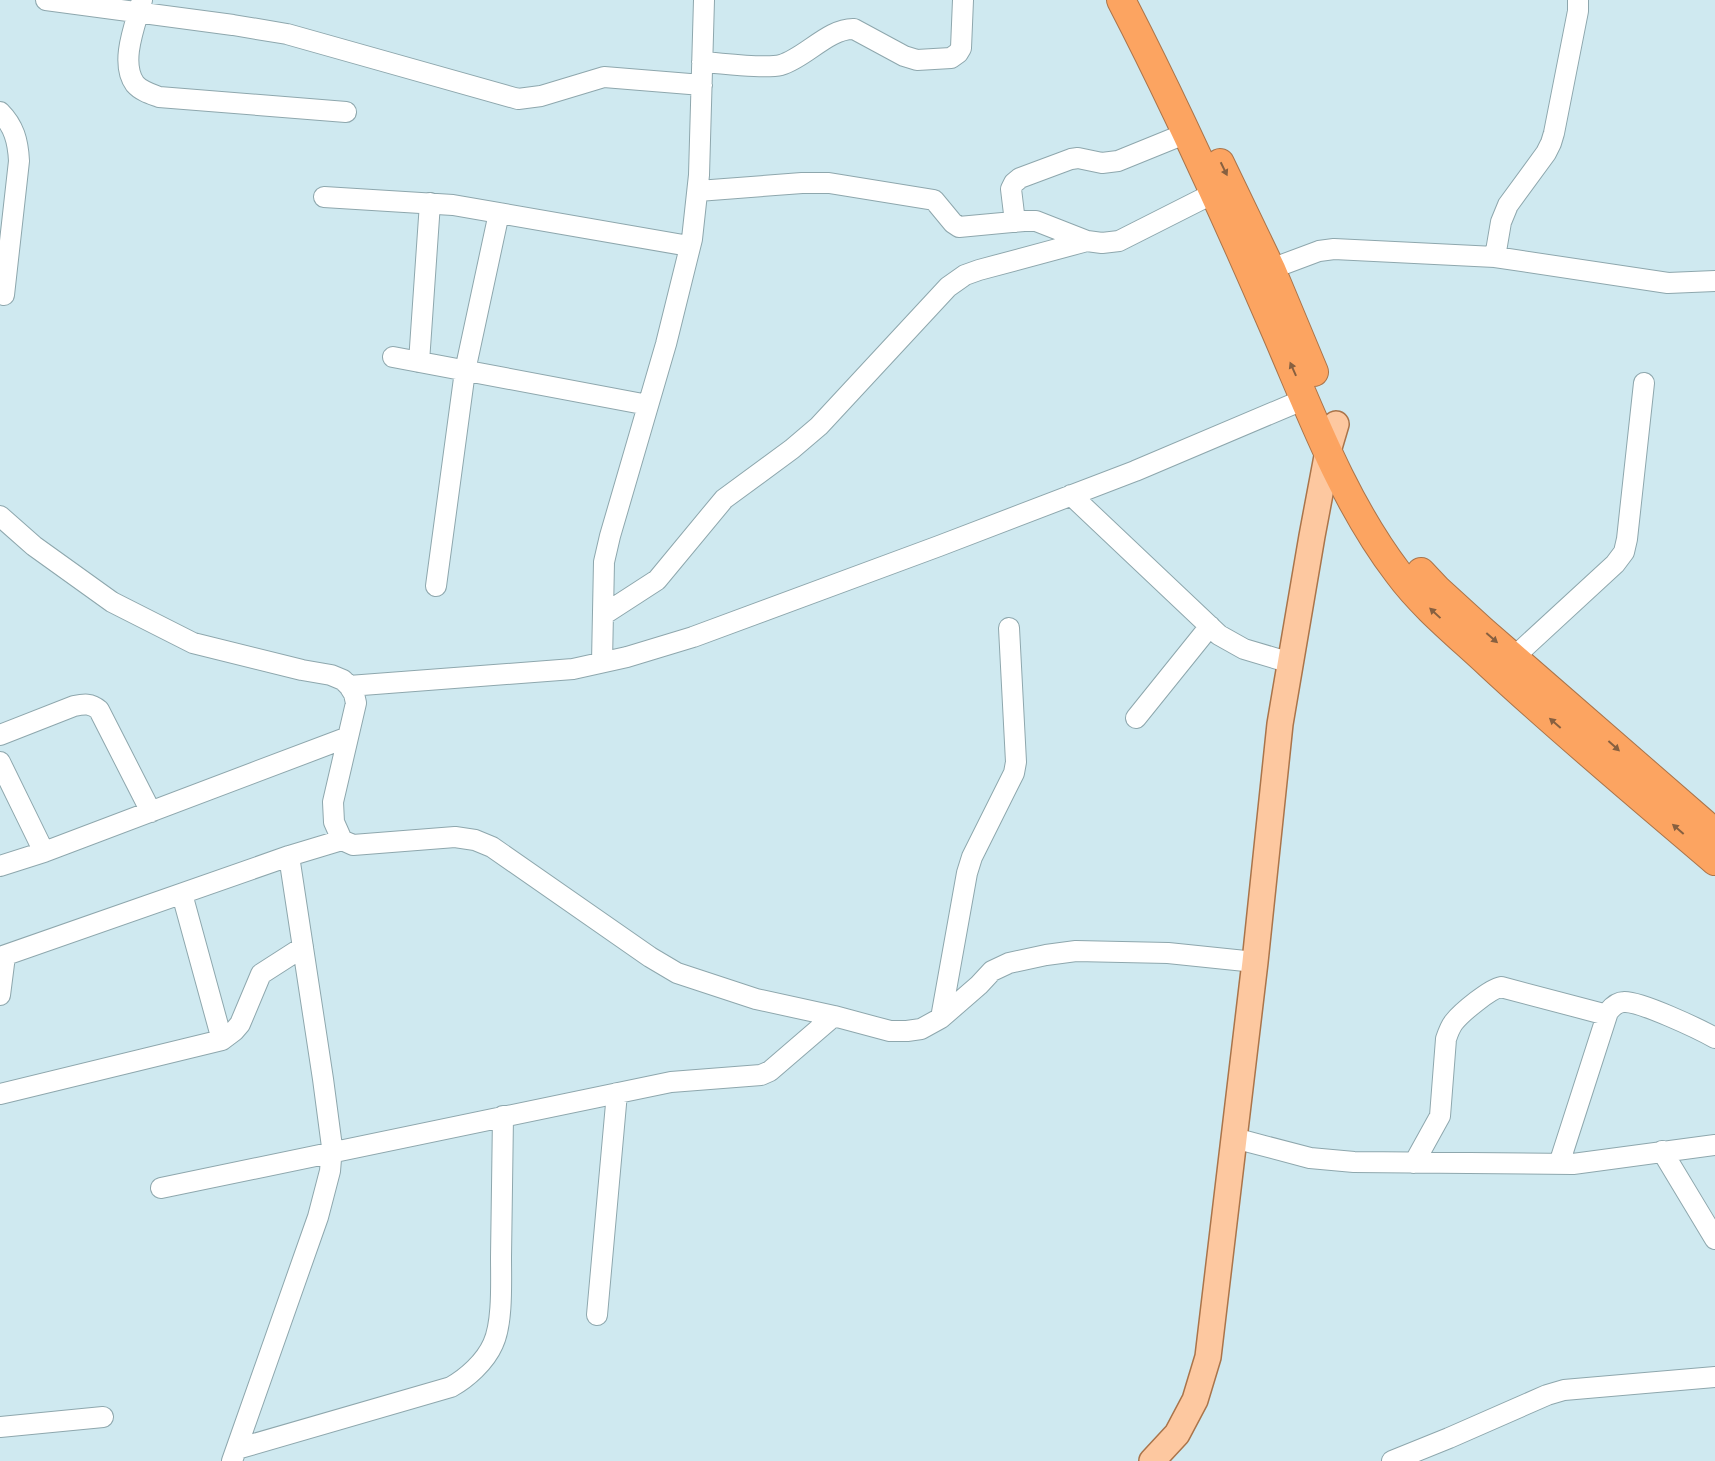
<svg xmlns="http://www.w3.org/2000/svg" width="1715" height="1461" viewBox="0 0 1715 1461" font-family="Poppins,sans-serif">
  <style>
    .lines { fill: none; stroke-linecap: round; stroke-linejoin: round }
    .minor-casing { stroke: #8ea7ad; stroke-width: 22 }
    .major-casing { stroke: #aa744a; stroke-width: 28 }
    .highway-casing { stroke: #aa744a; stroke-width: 30 }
    .minor { stroke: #fff; stroke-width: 20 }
    .major { stroke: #fdc8a0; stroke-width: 25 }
    .highway { stroke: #fca461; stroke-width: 28 }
    .oneway { fill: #876040 }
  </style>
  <rect width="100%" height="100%" fill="#cfe9f0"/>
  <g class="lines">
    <defs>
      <path id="minor" d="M 46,0 L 233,25 L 287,34 L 518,99 L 541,96 L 604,77 L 702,85
        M 142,0 C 136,23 119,62 135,84 C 141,91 151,94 159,97 L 346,112
        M 702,62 C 721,63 764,69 781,65 C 805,58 829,28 854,29 L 904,56 L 917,60 L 951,58 L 958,53 L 961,48 L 963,0
        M 0,112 C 14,126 18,141 19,161 L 4,295
        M 698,191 L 802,183 L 829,183 L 934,200 L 953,223 L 959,227 L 1024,221 L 1036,221 L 1087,241 L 1102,243 L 1119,241 L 1214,193
        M 324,197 L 453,205 L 689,246
        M 1015,222 L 1011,189 L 1014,183 L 1020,178 L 1071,159 L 1078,158 L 1102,163 L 1118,161 L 1187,133
        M 1495,257 L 1501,222 L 1508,205 L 1546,153 L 1551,143 L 1554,133 L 1578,11 L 1578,0
        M 1271,269 L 1319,251 L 1334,249 L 1495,257 L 1668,283 L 1715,281
        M 393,357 L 648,405
        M 419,362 L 430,203
        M 1071,495 L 1219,635 L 1244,649 L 1291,663
        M 0,516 L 34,546 L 112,602 L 193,643 L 302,670 L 331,675 L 343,680 L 349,686 L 354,694 L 356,703 L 333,802 L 334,822 L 342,840 L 353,845 L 455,837 L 475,840 L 492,847 L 650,957 L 677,973 L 756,999 L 834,1016 L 890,1031 L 907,1031 L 921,1029 L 941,1018 L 979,985 L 992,971 L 1009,963 L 1046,955 L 1076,951 L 1168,953 L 1255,962
        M 436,586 L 465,371 L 499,213
        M 603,615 L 657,580 L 724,499 L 792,449 L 819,426 L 948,287 L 965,275 L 979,270 L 1087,241
        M 1514,657 L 1615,564 L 1624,552 L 1627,539 L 1644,383
        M 602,662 L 604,562 L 610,536 L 666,344 L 692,239 L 699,175 L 704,0
        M 349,686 L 573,669 L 627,657 L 693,637 L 939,546 L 1135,471 L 1305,399
        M 1136,718 L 1210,626
        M 0,735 L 74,706 C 84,704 91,703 99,710 L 151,812
        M 0,762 L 44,852
        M 0,866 L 44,852 L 348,737
        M 182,894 L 222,1040
        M 0,957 L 289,856 L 342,840
        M 0,995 L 5,956
        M 941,1018 L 967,873 L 972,857 L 1014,773 L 1016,762 L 1009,628
        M 0,1094 L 222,1040 L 234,1031 L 240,1024 L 261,974 L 303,947
        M 1234,1138 L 1310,1158 L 1354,1162 L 1573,1164 L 1715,1145
        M 1662,1151 L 1715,1239
        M 1414,1163 L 1440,1116 L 1446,1039 C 1448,1033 1450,1027 1454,1022 C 1462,1012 1490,989 1501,987 L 1607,1015
        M 1559,1164 L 1608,1012 C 1612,1007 1617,1002 1624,1002 C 1640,1001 1699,1029 1715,1038
        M 161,1188 L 671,1082 L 761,1075 L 770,1071 L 834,1016
        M 597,1315 L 617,1093
        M 0,1427 L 103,1417
        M 237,1449 L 451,1387 C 467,1378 485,1362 493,1344 C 503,1323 501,1281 501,1257 C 502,1210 502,1163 503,1116
        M 232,1461 L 318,1217 L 330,1171 L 332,1147 L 323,1079 L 289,856
        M 1392,1461 L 1449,1438 L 1547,1395 L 1564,1390 L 1715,1377"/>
      <path id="major" d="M 1152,1461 L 1177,1434 L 1195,1400 L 1208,1357 L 1255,962 L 1280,724 L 1312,536 L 1328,451 L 1336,424"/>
      <path id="highway" d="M 1121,0 C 1177,108 1227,219 1275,330 C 1311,413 1343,501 1398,573 C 1423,607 1458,635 1489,664 C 1562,732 1639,796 1715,861
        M 1220,163 L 1271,269 L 1314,372
        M 1421,572 L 1437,589 L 1483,631 L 1715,833"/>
    </defs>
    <use href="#minor" class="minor-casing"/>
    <use href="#major" class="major-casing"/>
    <use href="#highway" class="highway-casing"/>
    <use href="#minor" class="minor"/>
    <use href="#major" class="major"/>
    <use href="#highway" class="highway"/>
  </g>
  <defs><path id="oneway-solid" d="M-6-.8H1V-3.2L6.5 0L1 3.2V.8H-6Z" transform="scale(1.25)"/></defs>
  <g class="oneway">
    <use href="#oneway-solid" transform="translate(1224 169) rotate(64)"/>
    <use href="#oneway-solid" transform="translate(1293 369) rotate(-114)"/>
    <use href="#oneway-solid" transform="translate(1435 613) rotate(-137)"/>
    <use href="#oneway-solid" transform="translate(1492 638) rotate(41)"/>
    <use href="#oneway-solid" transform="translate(1555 723) rotate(-139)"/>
    <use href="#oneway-solid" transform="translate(1614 746) rotate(42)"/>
    <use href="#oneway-solid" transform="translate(1678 829) rotate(-139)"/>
  </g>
</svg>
